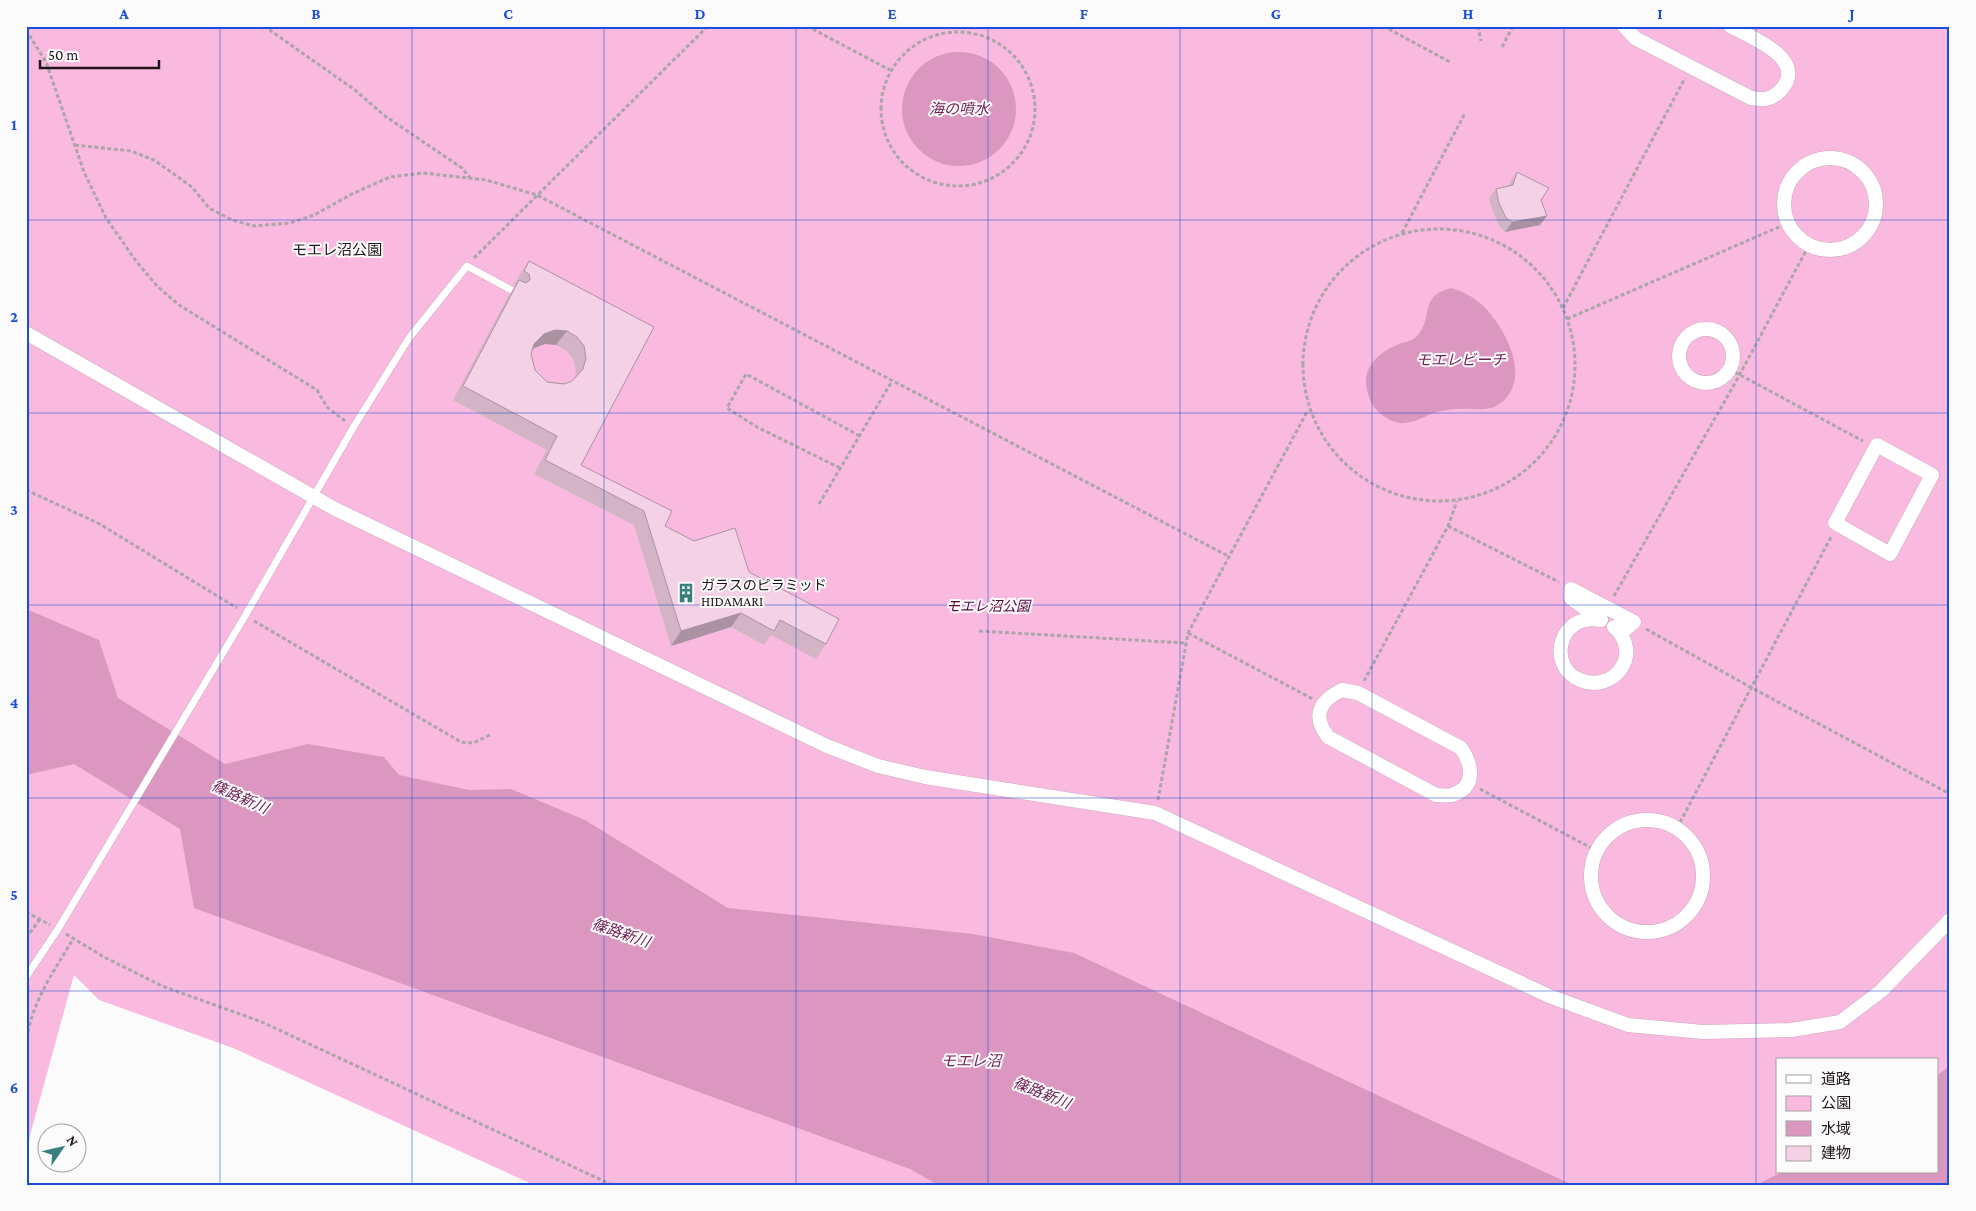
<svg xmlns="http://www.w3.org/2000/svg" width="1976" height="1211" viewBox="0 0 1976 1211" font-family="'Crimson Pro','Noto Sans JP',serif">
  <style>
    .green { fill: #fabae0; fill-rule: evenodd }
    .water { fill: #db97c0 }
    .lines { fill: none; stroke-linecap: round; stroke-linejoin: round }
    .lane-casing { stroke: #cbaabd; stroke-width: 8 }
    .street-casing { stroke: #cbaabd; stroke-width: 15 }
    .path { stroke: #aaa5a8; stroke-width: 3; stroke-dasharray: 4 2.5; stroke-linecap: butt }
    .lane { stroke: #fff; stroke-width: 7 }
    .street { stroke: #fff; stroke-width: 14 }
    .wall { fill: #d2b4c5; fill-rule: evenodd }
    .shaded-wall { fill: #ab92a0 }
    .building { fill: #f4d1e5; stroke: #ab92a0; fill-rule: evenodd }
    .grid { fill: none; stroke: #1d4ed8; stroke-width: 1; stroke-opacity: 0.55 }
    .labels { text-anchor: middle; stroke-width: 4; stroke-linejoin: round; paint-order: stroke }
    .poi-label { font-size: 14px; fill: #20141b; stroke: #fbfbfb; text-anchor: start }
    .park-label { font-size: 14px; font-style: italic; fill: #54033e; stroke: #fbfbfb }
    .water-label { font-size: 15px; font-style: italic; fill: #6f2156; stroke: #fbfbfb }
    .neighbourhood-label { font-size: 15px; fill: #20141b; stroke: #fbfbfb }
    .neatline { fill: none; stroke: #1d4ed8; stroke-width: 2 }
    .grid-label { font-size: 16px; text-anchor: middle; font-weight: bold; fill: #1d4ed8 }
  </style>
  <rect width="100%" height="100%" fill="#fbfbfb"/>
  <path class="green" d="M 26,26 L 1950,26 L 1950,1185 L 534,1185 L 233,1048 L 99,1000 L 74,975 L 26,1150 ZM 1777,1060 L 1937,1060 L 1937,1172 L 1777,1172 Z"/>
  <path class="water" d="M902 109a57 57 0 1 1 114 0a57 57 0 1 1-114 0Z
    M 1451,288 C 1462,291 1472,296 1481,304 C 1502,323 1530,371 1506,398 C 1504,401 1497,405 1494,407 C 1484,411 1467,408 1456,409 C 1450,409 1443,411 1437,412 C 1426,415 1418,422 1405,423 C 1397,424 1387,419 1381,414 C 1371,406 1368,397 1366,385 C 1364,364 1382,351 1399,344 C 1405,342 1412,341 1416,337 C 1435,318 1417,297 1451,288 Z
    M 26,609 L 99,640 L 118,698 L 225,764 L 308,744 L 384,757 L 399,775 L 469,790 L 511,789 L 585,820 L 728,908 L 973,934 L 1074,953 L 1422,1116 L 1573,1185 L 1760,1183 L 1782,1172 L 1937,1172 L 1937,1076 L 1950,1065 L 1950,1185 L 938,1185 L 910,1169 L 194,908 L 180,829 L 74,764 L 26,775 Z"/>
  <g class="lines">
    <defs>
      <path id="lane" d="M 26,977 L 58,929 L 245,616 L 353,428 L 409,338 L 467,266 L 515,292"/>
      <path id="street" d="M 1624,26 L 1635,38 L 1751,98 C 1763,100 1771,100 1780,91 C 1810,60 1751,37 1730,26
        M1784 204a46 46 0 1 1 92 0a46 46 0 1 1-92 0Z
        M1679 356a27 27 0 1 1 54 0a27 27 0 1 1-54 0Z
        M 26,333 L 335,509 L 827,746 L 878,766 L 925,777 L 1155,813 L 1549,996 L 1628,1025 L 1703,1032 L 1791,1030 L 1840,1022 L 1881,991 L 1950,920
        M 1877,445 L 1932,475 L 1890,554 L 1835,523 Z
        M 1571,589 L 1634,622 L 1623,631 L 1614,627 C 1644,653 1614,694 1580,680 C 1546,666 1559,612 1601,620 L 1571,598 Z
        M 1342,690 L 1358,693 L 1461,748 C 1472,764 1477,787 1452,795 C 1448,796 1441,795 1436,795 L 1328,737 C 1312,716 1319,701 1342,690 Z
        M1591 876a56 56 0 1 1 112 0a56 56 0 1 1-112 0Z"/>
    </defs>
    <use href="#lane" class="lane-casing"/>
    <use href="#street" class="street-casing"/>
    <path class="path" d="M 264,26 L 355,90 L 385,116 L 462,168 L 470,178
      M 807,26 L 890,70
      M 1383,26 L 1450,62
      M 1478,26 L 1481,41
      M 26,30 L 46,62 L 84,172 L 106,218 L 136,261 L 157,286 L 179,305 L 317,390 L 327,407 L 345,421
      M881 109a77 77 0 1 1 154 0a77 77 0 1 1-154 0Z
      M 1502,47 L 1513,26
      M 75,145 L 131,151 L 154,160 L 192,187 L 209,208 L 232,220 L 254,226 L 290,223 L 314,215 L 352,194 L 390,177 L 423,173 L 486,180 L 537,195 L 1228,556
      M1303 365a136 136 0 1 1 272 0a136 136 0 1 1-272 0Z
      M 1402,233 L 1465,113
      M 474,258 L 708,26
      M 1563,308 L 1685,78
      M 1567,319 L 1788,223
      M 1729,369 L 1863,441
      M 840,468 L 757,427 L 727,408 L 746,374 L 860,436
      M 26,490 L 98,523 L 237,608
      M 819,504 L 892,381
      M 1448,526 L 1559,582
      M 1614,596 L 1739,376 L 1809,245
      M 254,621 L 461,742 L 473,743 L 492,734
      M 1646,629 L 1752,688 L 1950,794
      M 979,631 L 1186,643
      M 1188,633 L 1313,699
      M 1364,681 L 1448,526 L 1457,501
      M 1480,789 L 1597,851
      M 1158,800 L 1188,633 L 1308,410
      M 1677,828 L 1831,537
      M 26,912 L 50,925
      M 66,934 L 104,957 L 162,986 L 262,1022 L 612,1185
      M 26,938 L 40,919
      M 26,1045 C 30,1004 53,973 73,939"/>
    <use href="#lane" class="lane"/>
    <use href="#street" class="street"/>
  </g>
  <path class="wall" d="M 1517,172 L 1541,200 L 1540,225 L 1505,232 L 1500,227 L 1493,212 L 1489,198 L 1496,189 L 1509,186 L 1510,182 Z
    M 529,261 L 654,327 L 581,465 L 665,526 L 749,572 L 826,644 L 816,659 L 771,635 L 764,645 L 731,627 L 671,646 L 634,525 L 534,474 L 547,450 L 453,400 L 509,295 L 515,286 L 514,285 L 519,276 ZM 545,344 L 556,345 L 567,351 L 574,361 L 576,372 L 575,378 L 572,381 L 564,384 L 547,382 L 535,370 L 531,354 L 533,349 Z"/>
  <path class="shaded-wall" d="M 1547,216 L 1540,225 L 1505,232 L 1512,222 Z
    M 555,330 L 567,331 L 556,345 L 545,344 L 534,348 L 524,359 L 534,344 L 544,334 Z
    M 741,613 L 731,627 L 671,646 L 681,631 Z"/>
  <path class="building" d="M 1517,172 L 1549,188 L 1541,200 L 1547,216 L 1512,222 L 1506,218 L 1499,203 L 1496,189 L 1513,185 Z
    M 529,261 L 654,327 L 581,465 L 672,511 L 665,526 L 694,541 L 735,528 L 749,572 L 839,619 L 826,644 L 780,620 L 774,631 L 741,613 L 681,631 L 644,511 L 545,460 L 557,436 L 463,386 L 519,280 L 526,283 L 530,280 L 529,274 L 524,271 ZM 555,330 L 567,331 L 577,337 L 584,346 L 586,358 L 583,369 L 572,381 L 564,384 L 547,382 L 535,370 L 531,354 L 534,344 L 544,334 Z"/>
  <path class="grid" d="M 220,26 L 220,1185M 412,26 L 412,1185M 604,26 L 604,1185M 796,26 L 796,1185M 988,26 L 988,1185M 1180,26 L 1180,1185M 1372,26 L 1372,1185M 1564,26 L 1564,1185M 1756,26 L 1756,1185M 26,220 L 1950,220M 26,413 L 1950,413M 26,605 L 1950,605M 26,798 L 1950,798M 26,991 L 1950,991"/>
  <defs>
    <symbol id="building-bare" viewBox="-9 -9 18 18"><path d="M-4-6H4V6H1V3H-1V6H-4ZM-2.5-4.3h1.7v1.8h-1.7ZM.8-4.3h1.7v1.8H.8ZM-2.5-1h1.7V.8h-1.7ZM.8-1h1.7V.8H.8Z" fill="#37807e" stroke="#fbfbfb" stroke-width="2.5" paint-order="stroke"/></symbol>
  </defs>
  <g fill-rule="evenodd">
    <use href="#building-bare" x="672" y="579" width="28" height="28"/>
  </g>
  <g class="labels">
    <g class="poi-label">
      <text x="701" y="590">ガラスのピラミッド<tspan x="701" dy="16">HIDAMARI</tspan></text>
    </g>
    <g class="park-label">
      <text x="988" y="611">モエレ沼公園</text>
    </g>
    <g class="water-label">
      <text x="959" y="114">海の噴水</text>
      <text x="1461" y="365">モエレビーチ</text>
      <text transform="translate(240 797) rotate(24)" y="5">篠路新川</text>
      <text transform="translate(621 933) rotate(19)" y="5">篠路新川</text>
      <text x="971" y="1066">モエレ沼</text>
      <text transform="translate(1042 1093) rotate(22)" y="5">篠路新川</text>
    </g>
    <g class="neighbourhood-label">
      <text x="337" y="255">モエレ沼公園</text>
    </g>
  </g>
  <rect width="1976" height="1211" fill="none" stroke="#fbfbfb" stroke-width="55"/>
  <rect x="1776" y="1058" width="162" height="115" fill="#fbfbfb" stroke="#a39fa1"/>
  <rect x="1786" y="1075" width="25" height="8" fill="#ffffff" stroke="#a39fa1"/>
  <text x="1821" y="1084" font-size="15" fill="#20141b">道路</text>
  <rect x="1786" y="1096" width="25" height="15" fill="#fabae0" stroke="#a39fa1"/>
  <text x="1821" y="1108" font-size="15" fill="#20141b">公園</text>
  <rect x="1786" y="1121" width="25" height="15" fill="#db97c0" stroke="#a39fa1"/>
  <text x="1821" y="1134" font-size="15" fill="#20141b">水域</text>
  <rect x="1786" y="1146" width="25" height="15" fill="#f4d1e5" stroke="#a39fa1"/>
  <text x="1821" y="1158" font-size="15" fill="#20141b">建物</text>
  <g transform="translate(62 1148) rotate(56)"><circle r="24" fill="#fbfbfb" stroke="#a39fa1"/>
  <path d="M0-4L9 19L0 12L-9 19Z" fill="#37807e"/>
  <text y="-8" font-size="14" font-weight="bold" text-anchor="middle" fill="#20141b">N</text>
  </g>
  <path d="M40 60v8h119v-8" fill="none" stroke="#20141b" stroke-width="2.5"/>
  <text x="48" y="60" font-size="15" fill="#20141b" stroke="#fbfbfb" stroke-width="4" paint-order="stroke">50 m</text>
  <rect x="28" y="28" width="1920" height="1156" class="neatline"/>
  <g class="grid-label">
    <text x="124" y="19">A</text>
    <text x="316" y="19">B</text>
    <text x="508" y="19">C</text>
    <text x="700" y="19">D</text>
    <text x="892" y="19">E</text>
    <text x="1084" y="19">F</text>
    <text x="1276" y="19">G</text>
    <text x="1468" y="19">H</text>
    <text x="1660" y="19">I</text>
    <text x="1852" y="19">J</text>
    <text x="14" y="130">1</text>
    <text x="14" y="322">2</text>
    <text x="14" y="515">3</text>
    <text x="14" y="708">4</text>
    <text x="14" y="900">5</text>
    <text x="14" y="1093">6</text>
  </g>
</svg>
